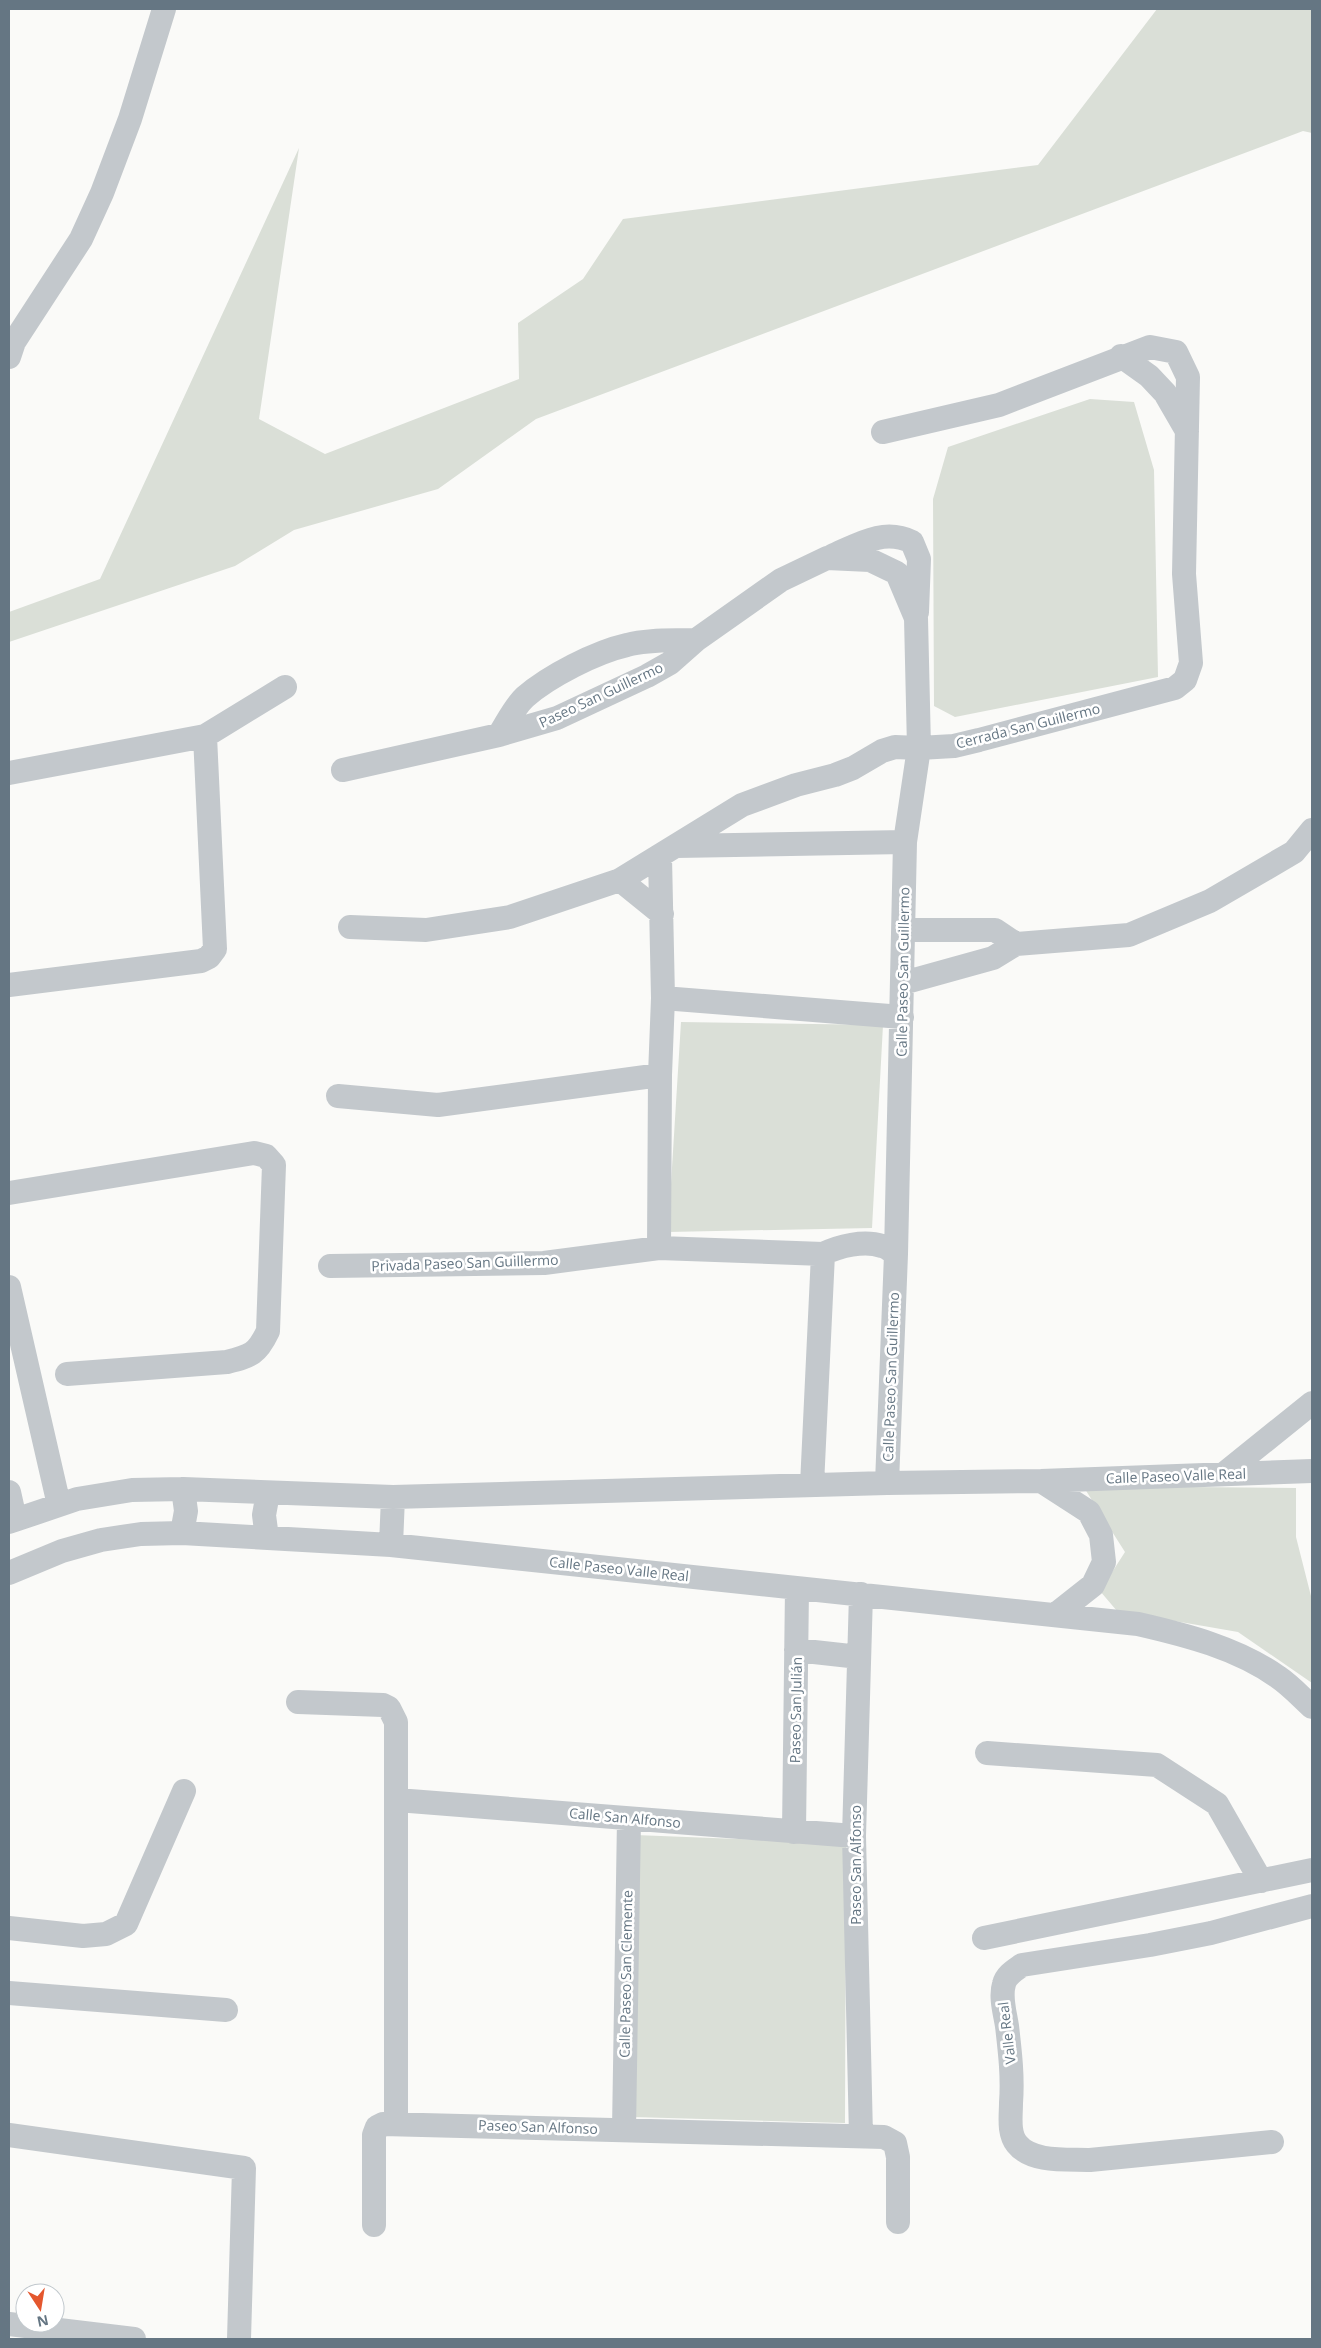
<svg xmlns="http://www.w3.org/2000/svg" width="1321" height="2348" viewBox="0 0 1321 2348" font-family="'Open Sans',sans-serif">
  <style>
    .green { fill: #dadfd7 }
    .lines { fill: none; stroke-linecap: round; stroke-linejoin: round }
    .minor { stroke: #c3c8cc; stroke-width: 24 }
    .labels { text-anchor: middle; stroke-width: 5; stroke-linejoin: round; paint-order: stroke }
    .street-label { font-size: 14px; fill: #657683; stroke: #fff }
  </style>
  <rect width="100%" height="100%" fill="#fafaf8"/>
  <path class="green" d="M 1157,9 L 1312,9 L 1312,133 L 1303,131 L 536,419 L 438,489 L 294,530 L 235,566 L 9,642 L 9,612 L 100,579 L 299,148 L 259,419 L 325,454 L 519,379 L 518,323 L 583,279 L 623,219 L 1038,165 Z
    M 1090,399 L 1134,402 L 1154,470 L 1158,677 L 955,717 L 934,706 L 933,499 L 948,447 Z
    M 681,1022 L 883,1025 L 872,1228 L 668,1232 Z
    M 1083,1486 L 1296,1488 L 1296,1537 L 1312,1600 L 1312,1683 L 1238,1632 L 1117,1611 L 1100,1591 L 1125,1552 Z
    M 635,1835 L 846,1843 L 845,2123 L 633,2117 Z"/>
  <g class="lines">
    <path class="minor" d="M 1121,356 L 1149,376 L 1165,393 L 1187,431
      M 9,357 L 14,342 L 81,239 L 102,193 L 130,119 L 164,9
      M 832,556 C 859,544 884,528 912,542 L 919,559 L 917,612
      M 499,735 C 507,723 514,707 525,697 C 549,676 596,652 627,645 C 649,639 673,641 696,640
      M 343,770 L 499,735 L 557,718 L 647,676 L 670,663 L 696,640 L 781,580 L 827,558 L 870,560 L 897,573 L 916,618 L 919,748 L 905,842 L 896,1254 L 887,1483
      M 9,773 L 205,736 L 285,687
      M 676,846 L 905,842
      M 620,880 L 662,914
      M 350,927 L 426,930 L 510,917 L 620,880 L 742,805 L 796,785 L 835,775 L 853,768 L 882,751 L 895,747 L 919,748 L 954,746 L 979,740 L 1175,688 L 1185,680 L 1191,663 L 1184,574 L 1188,377 L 1176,352 L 1150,347 L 999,405 L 883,432
      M 904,930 L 995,930 L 1016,944
      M 903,983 L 993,958 L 1016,944 L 1129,935 L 1210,901 L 1294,852 L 1312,830
      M 9,985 L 201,961 L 209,957 L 215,949 L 205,736
      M 663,998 L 902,1017
      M 338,1096 L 438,1105 L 660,1075
      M 9,1193 L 254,1153 L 266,1156 L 274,1165 L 268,1331 C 257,1354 251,1356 227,1362 L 67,1374
      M 659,1248 L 660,1075 L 663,998 L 660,857
      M 330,1266 L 544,1263 L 659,1248 L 823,1254 C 839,1246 864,1240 882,1246 C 887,1247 891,1251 896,1254
      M 9,1287 L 59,1505
      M 1225,1473 L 1312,1403
      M 1041,1481 L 1089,1512 L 1101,1535 L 1104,1562 L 1093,1585 L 1055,1615
      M 812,1485 L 823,1254
      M 9,1492 L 15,1519
      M 9,1522 L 77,1499 L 132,1490 L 183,1489 L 393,1497 L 887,1483 L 1041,1481 L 1312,1471
      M 182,1533 L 186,1511 L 183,1489
      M 267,1538 L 264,1515 L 268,1493
      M 391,1545 L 393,1497
      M 9,1573 L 62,1551 L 101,1540 L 141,1534 L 182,1533 L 391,1545 L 1138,1624 C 1186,1635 1237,1648 1278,1677 C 1290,1685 1301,1697 1312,1707
      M 796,1650 L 859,1657
      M 298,1702 L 383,1705 L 389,1708 L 396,1722 L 396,2124
      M 987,1753 L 1157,1765 L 1217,1804 L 1261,1881
      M 397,1800 L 854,1836
      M 794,1832 L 797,1588
      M 9,1928 L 83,1936 L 106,1934 L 126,1924 L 184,1791
      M 984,1938 L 1312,1870
      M 9,1993 L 226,2010
      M 624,2130 L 629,1819
      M 9,2135 L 244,2168 L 239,2339
      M 861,2136 L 854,1836 L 861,1594
      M 1272,2142 L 1090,2160 C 1068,2159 1032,2163 1017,2144 C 1008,2133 1011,2116 1011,2103 C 1013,2077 1010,2052 1007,2026 C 1005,2013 1000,1997 1004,1984 C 1006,1975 1015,1970 1022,1965 L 1150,1945 L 1211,1933 L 1312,1906
      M 374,2225 L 374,2135 L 377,2127 L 383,2124 L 884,2137 L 895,2143 L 898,2157 L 898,2222
      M 9,2324 L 134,2339"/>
  </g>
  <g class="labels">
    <g class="street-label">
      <text transform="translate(601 695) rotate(-25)" y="5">Paseo San Guillermo</text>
      <text transform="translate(1028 726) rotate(-14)" y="5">Cerrada San Guillermo</text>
      <text transform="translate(903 972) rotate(-89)" y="5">Calle Paseo San Guillermo</text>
      <text transform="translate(465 1263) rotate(-2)" y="5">Privada Paseo San Guillermo</text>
      <text transform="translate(891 1377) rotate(-88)" y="5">Calle Paseo San Guillermo</text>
      <text transform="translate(1176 1476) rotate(-2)" y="5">Calle Paseo Valle Real</text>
      <text transform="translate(619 1569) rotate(6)" y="5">Calle Paseo Valle Real</text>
      <text transform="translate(796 1710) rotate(-89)" y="5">Paseo San Julián</text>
      <text transform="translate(625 1818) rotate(5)" y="5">Calle San Alfonso</text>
      <text transform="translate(856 1865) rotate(-90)" y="5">Paseo San Alfonso</text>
      <text transform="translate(626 1974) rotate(-89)" y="5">Calle Paseo San Clemente</text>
      <text transform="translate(1007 2033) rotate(-97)" y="5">Valle Real</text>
      <text transform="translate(538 2127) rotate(2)" y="5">Paseo San Alfonso</text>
    </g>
  </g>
  <rect width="1321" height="2348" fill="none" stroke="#657683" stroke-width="20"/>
  <g transform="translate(40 2308) rotate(168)"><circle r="24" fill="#ffffff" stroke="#c1c8cd"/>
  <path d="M0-4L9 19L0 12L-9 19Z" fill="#e4572e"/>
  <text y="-8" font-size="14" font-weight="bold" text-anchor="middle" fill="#657683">N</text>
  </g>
</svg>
